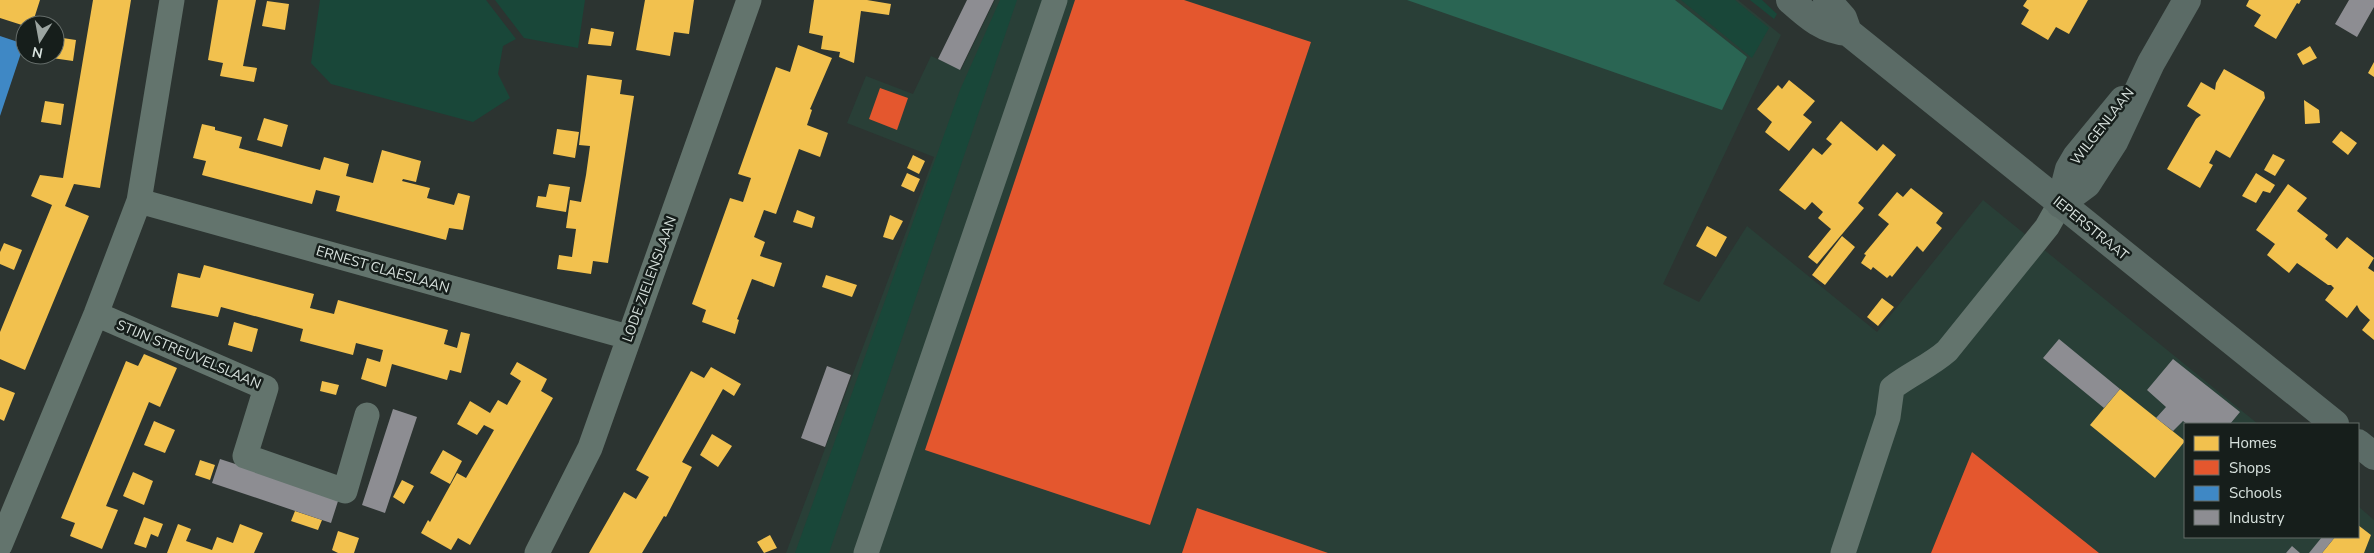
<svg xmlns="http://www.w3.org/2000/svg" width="2374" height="553" viewBox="0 0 2374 553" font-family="'Nunito Sans',sans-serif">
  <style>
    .built { fill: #293f37 }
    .green { fill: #194739 }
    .water { fill: #2a6553 }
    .homes { fill: #f2c14e }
    .shops { fill: #e4572e }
    .schools { fill: #3f88c5 }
    .industry { fill: #8d8d92 }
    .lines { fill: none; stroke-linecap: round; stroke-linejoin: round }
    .street { stroke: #63746d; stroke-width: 25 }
    .secondary { stroke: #5b6b66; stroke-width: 28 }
    .labels { text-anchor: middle; stroke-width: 5; stroke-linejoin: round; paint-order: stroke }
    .street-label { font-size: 14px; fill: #d8e2de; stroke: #161e1b }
  </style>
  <rect width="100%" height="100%" fill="#2c3431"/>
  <path class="built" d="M 995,0 L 1738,0 L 1781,35 L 1663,284 L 1699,302 L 1747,226 L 1877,332 L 1983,200 L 2258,424 L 2185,424 L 2185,537 L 2358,537 L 2358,506 L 2374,520 L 2374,553 L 786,553 L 934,157 L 847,123 L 866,76 L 913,94 L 931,56 L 961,70 Z"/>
  <path class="green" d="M 320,0 L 486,0 L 516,39 L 503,46 L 498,74 L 510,98 L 473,122 L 331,84 L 311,63 Z
    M 495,0 L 585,0 L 578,48 L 524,38 Z
    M 1000,0 L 1017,0 L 829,553 L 795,553 L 960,90 Z
    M 1681,0 L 1735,0 L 1769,28 L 1752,58 Z
    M 1750,0 L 1762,0 L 1777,14 L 1774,19 Z"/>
  <path class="water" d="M 1407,0 L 1675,0 L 1747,57 L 1722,110 Z"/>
  <path class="homes" d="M 0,0 L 40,0 L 32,25 L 25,26 L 0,18 Z
    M 93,0 L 131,0 L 100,188 L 74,184 L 65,206 L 89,216 L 25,370 L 0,359 L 0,332 L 52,205 L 31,196 L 40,175 L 63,178 Z
    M 218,0 L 256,0 L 243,66 L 257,68 L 254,82 L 220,76 L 223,63 L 208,60 Z
    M 645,0 L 694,0 L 689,34 L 674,32 L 670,56 L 636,50 Z
    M 814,0 L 867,0 L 891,4 L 889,15 L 861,11 L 854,63 L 839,57 L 840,52 L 821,49 L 823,36 L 809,33 Z
    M 2027,0 L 2088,0 L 2069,34 L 2056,27 L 2048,40 L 2021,24 L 2029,10 L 2023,6 Z
    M 2249,0 L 2301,0 L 2299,4 L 2297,3 L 2276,39 L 2254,26 L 2261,15 L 2246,6 Z
    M 267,1 L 289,4 L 285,30 L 262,26 Z
    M 591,28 L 614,32 L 611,46 L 588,44 Z
    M 56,37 L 76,40 L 73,61 L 52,58 L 55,55 Z
    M 798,45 L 832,58 L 810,109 L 812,110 L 807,125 L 828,133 L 820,157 L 799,149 L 776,214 L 764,210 L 754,237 L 765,242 L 760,256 L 782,263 L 774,287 L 752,279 L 737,319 L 739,320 L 735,334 L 702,322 L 706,310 L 692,304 L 730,198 L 743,202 L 751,178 L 738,174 L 776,67 L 790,72 Z
    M 2310,46 L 2317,58 L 2303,65 L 2297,54 Z
    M 2374,62 L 2374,77 L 2368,73 Z
    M 2224,69 L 2264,92 L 2265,98 L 2230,158 L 2216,150 L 2209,163 L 2213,165 L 2200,188 L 2167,169 L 2196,119 L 2201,115 L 2187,106 L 2201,82 L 2215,90 L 2216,83 Z
    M 587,75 L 622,80 L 620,94 L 634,96 L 608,263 L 593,261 L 591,274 L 557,269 L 559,255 L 572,257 L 576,229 L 566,228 L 570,200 L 581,202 L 586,175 L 590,146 L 579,145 Z
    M 1789,80 L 1815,101 L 1803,115 L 1812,122 L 1789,151 L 1765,132 L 1772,122 L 1757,109 L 1778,85 L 1782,89 Z
    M 2304,100 L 2319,110 L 2320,123 L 2305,124 Z
    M 45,101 L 64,104 L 61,125 L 41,122 Z
    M 264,118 L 288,125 L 282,147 L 257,140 Z
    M 1841,121 L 1877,151 L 1883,144 L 1896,155 L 1858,203 L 1864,208 L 1817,264 L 1808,257 L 1831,229 L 1818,218 L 1823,212 L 1812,202 L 1805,210 L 1779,190 L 1813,148 L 1822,155 L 1832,144 L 1826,139 Z
    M 202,124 L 215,127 L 215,130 L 242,137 L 239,148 L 294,163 L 320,170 L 324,157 L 349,164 L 346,176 L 373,183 L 382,150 L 421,161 L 416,182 L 403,179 L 402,181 L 430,188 L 427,198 L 454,205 L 458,193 L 470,196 L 463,230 L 449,228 L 446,240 L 336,211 L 340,196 L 316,190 L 312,204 L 202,175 L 206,161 L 193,158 Z
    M 557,129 L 579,132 L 575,158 L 553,154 Z
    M 2341,131 L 2357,143 L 2348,155 L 2332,142 Z
    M 2273,154 L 2285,160 L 2275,176 L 2264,170 Z
    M 913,155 L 925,161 L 919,174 L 907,168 Z
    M 907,173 L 920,179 L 914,192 L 901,186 Z
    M 2256,173 L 2275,185 L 2270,193 L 2263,191 L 2256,203 L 2242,196 Z
    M 549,184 L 570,187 L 566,212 L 536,207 L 538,196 L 546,197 Z
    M 2288,184 L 2307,198 L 2297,211 L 2328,235 L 2325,239 L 2337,249 L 2347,237 L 2374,258 L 2368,268 L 2374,272 L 2374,340 L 2362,330 L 2370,320 L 2360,311 L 2357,305 L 2347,318 L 2325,300 L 2334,288 L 2331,285 L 2328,285 L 2297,263 L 2289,273 L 2267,255 L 2275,244 L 2256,230 Z
    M 1911,188 L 1943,213 L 1936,223 L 1942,228 L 1923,252 L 1917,246 L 1892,277 L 1890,275 L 1887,278 L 1873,267 L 1871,270 L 1861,263 L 1866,255 L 1864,254 L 1889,224 L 1878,215 L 1897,192 L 1903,197 Z
    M 797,210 L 815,217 L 812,228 L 793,222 Z
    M 890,215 L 903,221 L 893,240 L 883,237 Z
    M 1707,226 L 1727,237 L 1716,257 L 1696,246 Z
    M 1842,236 L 1855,247 L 1825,285 L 1812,275 Z
    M 4,243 L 22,250 L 14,270 L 0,264 L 0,252 Z
    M 204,265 L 314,294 L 310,308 L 334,314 L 338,300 L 448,330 L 444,344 L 457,348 L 461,332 L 470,334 L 461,373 L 450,370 L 447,380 L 392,364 L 386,387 L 361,379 L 367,358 L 380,362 L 383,350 L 356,343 L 353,355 L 300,341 L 303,329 L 221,307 L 218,317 L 171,307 L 178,273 L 200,278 Z
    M 826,275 L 857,285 L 852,297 L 822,287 Z
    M 1882,298 L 1894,307 L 1878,326 L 1867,317 Z
    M 234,322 L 258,329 L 252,352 L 228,345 Z
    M 144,354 L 177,368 L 160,407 L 149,402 L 106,506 L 118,510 L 102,549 L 70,536 L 75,523 L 61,518 L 126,361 L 138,366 Z
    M 517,362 L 547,379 L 541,391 L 553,398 L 470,545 L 458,538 L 451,550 L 421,533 L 428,520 L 430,522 L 457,473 L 466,478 L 494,430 L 484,425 L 477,435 L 457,424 L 470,401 L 490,413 L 498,400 L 507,405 L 521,381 L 510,374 Z
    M 711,367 L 741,384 L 734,396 L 723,389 L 682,462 L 692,467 L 666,517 L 664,516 L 642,553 L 589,553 L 624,492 L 636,499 L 649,477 L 636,470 L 691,371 L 704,378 Z
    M 322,381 L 339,385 L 336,395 L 320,391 Z
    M 0,387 L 15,393 L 4,421 L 0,419 Z
    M 2120,389 L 2185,441 L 2155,478 L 2090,425 Z
    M 154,421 L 175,430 L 165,453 L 144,445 Z
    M 712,434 L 732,446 L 718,467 L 700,455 Z
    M 443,450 L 462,461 L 450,484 L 430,473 Z
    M 200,460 L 215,465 L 210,480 L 195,475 Z
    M 133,472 L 153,481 L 144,505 L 123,496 Z
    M 402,480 L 414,486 L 404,504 L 393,497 Z
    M 295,511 L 322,520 L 318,530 L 291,521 Z
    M 144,517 L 163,524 L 158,537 L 151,534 L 146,548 L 134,544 Z
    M 178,524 L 191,529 L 186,541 L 212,550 L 217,537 L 233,543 L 240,524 L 263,533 L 254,553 L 167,553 Z
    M 2358,525 L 2371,535 L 2364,553 L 2322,553 L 2335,537 L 2358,537 Z
    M 338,531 L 359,538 L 354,553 L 338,553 L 332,550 Z
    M 770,535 L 777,548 L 764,553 L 757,542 Z"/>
  <path class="shops" d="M 1075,0 L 1184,0 L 1311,42 L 1150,525 L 925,450 Z
    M 880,88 L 908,98 L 897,130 L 869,119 Z
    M 1972,452 L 2099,553 L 1931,553 Z
    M 1197,508 L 1328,553 L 1182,553 Z"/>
  <path class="schools" d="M 0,36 L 24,44 L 0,116 Z"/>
  <path class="industry" d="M 967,0 L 994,0 L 960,70 L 938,59 Z
    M 2349,0 L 2374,0 L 2374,7 L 2357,37 L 2335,24 Z
    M 2059,339 L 2120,389 L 2104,408 L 2043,358 Z
    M 2173,359 L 2240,412 L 2230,424 L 2187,424 L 2183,421 L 2173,431 L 2156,418 L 2166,407 L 2147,390 Z
    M 827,366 L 851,375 L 825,447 L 801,438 Z
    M 393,409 L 417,417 L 385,513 L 362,505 Z
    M 220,459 L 339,498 L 331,523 L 212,483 Z
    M 2322,537 L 2335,537 L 2322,553 L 2309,553 Z
    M 2292,546 L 2300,553 L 2286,553 Z"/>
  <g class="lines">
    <path class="street" d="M 139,201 L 628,337
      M 96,314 L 266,388 L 245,456 L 345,491 L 367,415
      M 0,545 L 96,314 L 139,201 L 172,0
      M 537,553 L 590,448 L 749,0
      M 866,553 L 1055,0
      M 1843,553 L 1888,417 L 1892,388 C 1910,374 1930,366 1947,351 L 2047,227 L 2060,204"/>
    <path class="secondary" d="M 1790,0 C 1808,16 1823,30 1848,32 L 2335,424
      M 1827,0 L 1843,18 L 1848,32
      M 2060,204 L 2087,184 L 2114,142 L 2151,63 L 2187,0
      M 2060,204 L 2069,169 L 2076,157 L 2123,100
      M 2358,443 L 2374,456"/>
  </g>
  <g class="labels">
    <g class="street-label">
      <text transform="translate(2102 126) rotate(-52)" y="5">WILGENLAAN</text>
      <text transform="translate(2091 228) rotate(39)" y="5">IEPERSTRAAT</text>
      <text transform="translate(383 269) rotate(16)" y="5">ERNEST CLAESLAAN</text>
      <text transform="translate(649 279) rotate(-70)" y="5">LODE ZIELENSLAAN</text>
      <text transform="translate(189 354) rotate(23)" y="5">STIJN STREUVELSLAAN</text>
    </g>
  </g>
  <rect x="2184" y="423" width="175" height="115" fill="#161e1b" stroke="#646c69"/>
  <rect x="2194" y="436" width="25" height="15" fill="#f2c14e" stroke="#646c69"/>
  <text x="2229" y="448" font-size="15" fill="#d8e2de">Homes</text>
  <rect x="2194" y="460" width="25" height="15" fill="#e4572e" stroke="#646c69"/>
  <text x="2229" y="473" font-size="15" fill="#d8e2de">Shops</text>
  <rect x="2194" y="486" width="25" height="15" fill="#3f88c5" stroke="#646c69"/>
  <text x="2229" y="498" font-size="15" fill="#d8e2de">Schools</text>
  <rect x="2194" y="510" width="25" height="15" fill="#8d8d92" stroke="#646c69"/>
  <text x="2229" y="523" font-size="15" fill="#d8e2de">Industry</text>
  <g transform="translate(40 40) rotate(191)"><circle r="24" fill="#161e1b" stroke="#646c69"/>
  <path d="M0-4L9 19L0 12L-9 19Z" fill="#9ca5a1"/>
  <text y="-8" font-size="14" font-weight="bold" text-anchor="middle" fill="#d8e2de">N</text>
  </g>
</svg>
